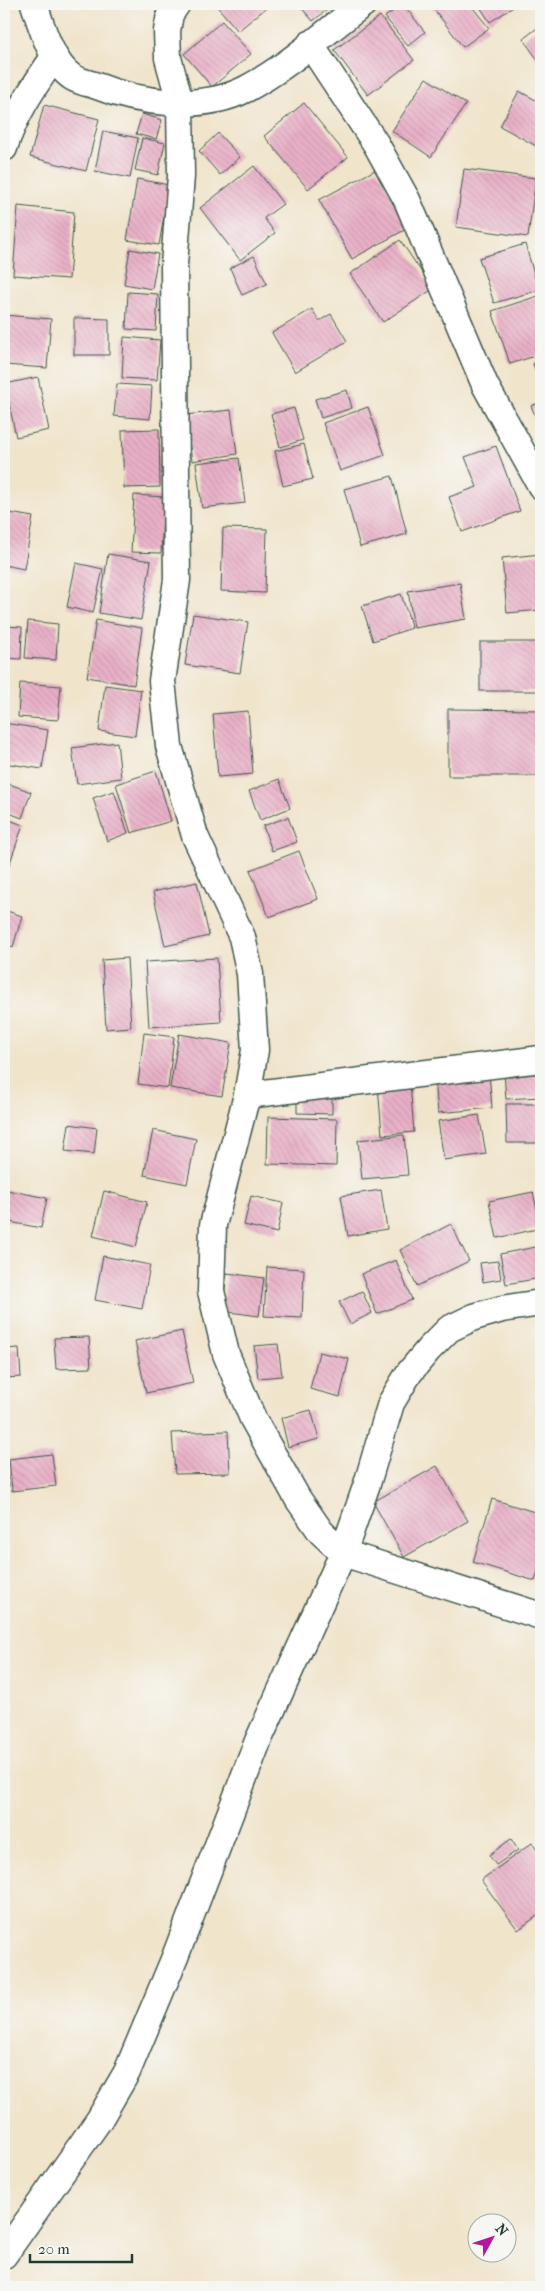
<svg xmlns="http://www.w3.org/2000/svg" width="545" height="2291" viewBox="0 0 545 2291" font-family="'IM FELL French Canon',serif">
  <style>
    .building { fill: url(#building-back-hatch) }
    .lines { fill: none; stroke-linecap: round; stroke-linejoin: round }
    .minor-casing { stroke: #3e564b; stroke-width: 29 }
    .minor { stroke: #fff; stroke-width: 26 }
  </style>
  <defs>
    <pattern id="building-back-hatch" width="6" height="6" patternUnits="userSpaceOnUse" patternTransform="scale(1.25)"><rect width="6" height="6" fill="#e9b0c7"/><path d="M-1 5l2 2M0 0l6 6M5-1l2 2" fill="none" stroke="#c798ac"/></pattern>
  </defs>
  <rect width="100%" height="100%" fill="#f6f6f2"/>
  <filter id="ink" filterUnits="userSpaceOnUse"><feTurbulence type="fractalNoise" baseFrequency=".02" numOctaves="2"/><feDisplacementMap in="SourceGraphic" scale="10" xChannelSelector="R" yChannelSelector="G"/><feConvolveMatrix kernelMatrix="1 2 1 2 8 2 1 2 1" color-interpolation-filters="sRGB"/></filter>
  <filter id="wash" filterUnits="userSpaceOnUse"><feTurbulence type="fractalNoise" baseFrequency=".0096" numOctaves="4" result="noise"/><feDisplacementMap in="SourceGraphic" scale="20" xChannelSelector="R" yChannelSelector="G"/><feGaussianBlur stdDeviation="1.12" result="paint"/><feColorMatrix in="noise" values="0 0 0 0 0 0 0 0 0 0 0 0 0 0 0 0 0 1.4 0 .05"/><feComposite in="paint" operator="in"/></filter>
  <g filter="url(#wash)">
    <rect width="100%" height="100%" fill="#f0e4cb"/>
    <g id="blocks">
      <path class="building" d="M 215,4 L 271,4 L 238,31 Z
        M 298,4 L 334,4 L 313,21 Z
        M 403,4 L 425,32 L 408,46 L 385,17 Z
        M 430,4 L 470,4 L 489,28 L 463,47 Z
        M 478,4 L 518,4 L 490,22 Z
        M 380,16 L 414,60 L 368,95 L 334,50 Z
        M 222,21 L 251,54 L 212,87 L 184,54 Z
        M 541,25 L 541,58 L 538,60 L 523,39 Z
        M 426,78 L 466,104 L 431,157 L 392,131 Z
        M 519,91 L 541,103 L 541,142 L 538,147 L 500,126 Z
        M 304,103 L 348,157 L 308,189 L 264,136 Z
        M 44,105 L 99,119 L 86,171 L 30,157 Z
        M 142,114 L 162,120 L 156,139 L 136,134 Z
        M 103,131 L 138,138 L 130,178 L 95,171 Z
        M 218,133 L 240,157 L 220,175 L 199,151 Z
        M 142,138 L 165,143 L 158,175 L 135,170 Z
        M 254,166 L 283,204 L 264,218 L 275,233 L 240,260 L 200,208 Z
        M 377,169 L 410,227 L 352,259 L 319,200 Z
        M 464,169 L 536,178 L 528,237 L 456,227 Z
        M 137,179 L 169,185 L 159,245 L 127,240 Z
        M 18,206 L 74,212 L 69,279 L 13,275 Z
        M 400,240 L 433,289 L 383,322 L 350,274 Z
        M 525,244 L 539,290 L 494,303 L 479,258 Z
        M 130,249 L 158,254 L 152,289 L 124,284 Z
        M 254,256 L 267,284 L 242,295 L 230,268 Z
        M 128,292 L 158,294 L 156,331 L 126,329 Z
        M 541,295 L 541,354 L 510,364 L 492,311 Z
        M 312,309 L 319,321 L 331,314 L 347,341 L 295,372 L 272,333 Z
        M 4,315 L 51,319 L 47,368 L 4,365 Z
        M 74,318 L 109,319 L 109,355 L 74,355 Z
        M 124,337 L 160,340 L 157,380 L 122,378 Z
        M 541,360 L 541,383 L 533,364 Z
        M 38,377 L 49,430 L 16,437 L 5,384 Z
        M 117,384 L 152,386 L 150,419 L 114,416 Z
        M 347,390 L 352,408 L 321,418 L 315,399 Z
        M 541,402 L 541,429 L 531,406 Z
        M 368,407 L 385,455 L 340,471 L 323,423 Z
        M 294,408 L 303,440 L 280,447 L 271,414 Z
        M 231,410 L 237,454 L 192,461 L 185,415 Z
        M 159,429 L 160,487 L 124,488 L 122,430 Z
        M 304,444 L 313,479 L 283,486 L 275,451 Z
        M 496,446 L 520,511 L 462,532 L 449,497 L 477,487 L 465,457 Z
        M 239,458 L 245,503 L 202,508 L 196,463 Z
        M 392,476 L 407,534 L 360,547 L 344,489 Z
        M 134,495 L 164,497 L 161,553 L 131,552 Z
        M 4,512 L 33,517 L 24,569 L 4,565 Z
        M 223,528 L 267,529 L 265,593 L 221,591 Z
        M 108,554 L 151,561 L 141,620 L 99,613 Z
        M 541,554 L 541,610 L 507,613 L 502,558 Z
        M 76,563 L 103,569 L 93,613 L 67,607 Z
        M 460,583 L 466,619 L 414,628 L 408,591 Z
        M 401,594 L 412,628 L 373,641 L 362,606 Z
        M 193,614 L 248,622 L 240,673 L 185,665 Z
        M 96,620 L 142,628 L 134,685 L 87,677 Z
        M 28,621 L 58,624 L 56,660 L 25,658 Z
        M 4,626 L 22,627 L 21,659 L 4,658 Z
        M 480,642 L 541,642 L 541,691 L 480,691 Z
        M 20,683 L 61,686 L 58,720 L 18,717 Z
        M 105,685 L 141,690 L 135,736 L 99,731 Z
        M 448,709 L 541,710 L 541,776 L 448,776 Z
        M 248,711 L 253,774 L 218,777 L 213,714 Z
        M 4,723 L 48,730 L 42,769 L 4,763 Z
        M 117,742 L 121,778 L 77,784 L 72,748 Z
        M 156,771 L 171,821 L 131,833 L 116,784 Z
        M 279,779 L 290,808 L 260,820 L 249,791 Z
        M 4,782 L 31,792 L 22,818 L 4,811 Z
        M 114,791 L 128,833 L 107,841 L 93,798 Z
        M 288,817 L 297,842 L 272,851 L 263,826 Z
        M 4,818 L 23,825 L 5,877 L 4,877 Z
        M 299,851 L 318,899 L 269,917 L 250,870 Z
        M 197,882 L 209,936 L 165,946 L 153,892 Z
        M 4,910 L 22,916 L 13,947 L 4,944 Z
        M 127,958 L 131,1027 L 106,1029 L 102,960 Z
        M 217,958 L 221,1022 L 149,1027 L 145,962 Z
        M 144,1033 L 174,1037 L 168,1088 L 138,1084 Z
        M 179,1034 L 231,1043 L 222,1096 L 170,1088 Z
        M 539,1069 L 541,1097 L 506,1099 L 504,1072 Z
        M 489,1073 L 492,1108 L 438,1113 L 435,1078 Z
        M 410,1083 L 414,1132 L 382,1135 L 378,1085 Z
        M 297,1096 L 332,1096 L 332,1114 L 297,1113 Z
        M 506,1104 L 541,1104 L 541,1143 L 507,1143 Z
        M 479,1115 L 486,1154 L 444,1160 L 438,1121 Z
        M 268,1117 L 337,1119 L 336,1166 L 267,1164 Z
        M 69,1124 L 97,1128 L 94,1154 L 65,1151 Z
        M 153,1130 L 196,1139 L 187,1184 L 144,1175 Z
        M 404,1135 L 408,1175 L 362,1179 L 358,1140 Z
        M 7,1190 L 47,1198 L 41,1228 L 4,1221 Z
        M 381,1190 L 387,1229 L 348,1236 L 341,1196 Z
        M 104,1191 L 147,1202 L 136,1247 L 93,1236 Z
        M 533,1192 L 541,1228 L 497,1238 L 489,1201 Z
        M 251,1196 L 283,1203 L 277,1233 L 244,1225 Z
        M 451,1224 L 469,1261 L 417,1286 L 400,1250 Z
        M 541,1246 L 541,1278 L 506,1284 L 500,1254 Z
        M 103,1256 L 150,1265 L 142,1309 L 95,1300 Z
        M 396,1260 L 412,1300 L 377,1314 L 361,1274 Z
        M 498,1261 L 501,1279 L 483,1282 L 480,1263 Z
        M 267,1267 L 304,1269 L 302,1318 L 264,1316 Z
        M 227,1273 L 264,1278 L 259,1316 L 222,1311 Z
        M 362,1291 L 372,1313 L 350,1324 L 339,1302 Z
        M 182,1331 L 193,1383 L 146,1393 L 135,1341 Z
        M 89,1337 L 91,1368 L 56,1369 L 54,1338 Z
        M 278,1344 L 282,1376 L 258,1378 L 254,1346 Z
        M 19,1348 L 21,1377 L 4,1378 L 4,1349 Z
        M 319,1352 L 349,1359 L 340,1397 L 310,1389 Z
        M 311,1410 L 319,1439 L 288,1447 L 281,1418 Z
        M 228,1431 L 230,1473 L 175,1474 L 172,1433 Z
        M 52,1454 L 56,1486 L 12,1491 L 9,1459 Z
        M 6,1463 L 9,1486 L 4,1487 L 4,1464 Z
        M 437,1466 L 468,1521 L 404,1557 L 373,1502 Z
        M 492,1499 L 541,1514 L 541,1561 L 535,1581 L 473,1562 Z
        M 511,1839 L 518,1850 L 496,1865 L 489,1855 Z
        M 532,1843 L 541,1856 L 541,1913 L 518,1930 L 481,1880 Z"/>
    </g>
  </g>
  <g filter="url(#ink)">
    <use href="#blocks" fill-opacity="0" stroke="#3e564b" stroke-width="1"/>
    <g class="lines">
      <defs>
        <path id="minor" d="M 34,4 C 41,25 52,64 72,77 C 78,81 87,83 94,85 C 139,103 201,112 246,89 C 288,67 325,32 363,4
          M 177,4 L 170,14 L 167,31 L 168,58 L 180,102 L 181,176 L 174,265 L 177,580 L 162,681 L 169,746 L 195,836 L 242,937 L 250,974 L 255,1050 L 247,1095 L 213,1225 L 211,1291 L 226,1354 L 253,1419 L 298,1499 L 321,1532 L 343,1553 L 541,1616
          M 310,44 L 376,144 L 407,200 L 485,385 L 541,486
          M 4,148 C 14,115 35,85 54,57
          M 247,1095 L 541,1059
          M 4,2255 L 99,2120 L 127,2072 L 175,1957 L 258,1741 L 343,1553 L 367,1484 L 391,1403 L 409,1373 L 429,1349 L 449,1329 L 474,1317 L 502,1309 L 541,1303"/>
      </defs>
      <use href="#minor" class="minor-casing"/>
      <use href="#minor" class="minor"/>
    </g>
  </g>
  <rect width="545" height="2291" fill="none" stroke="#f6f6f2" stroke-width="20"/>
  <g transform="translate(492 2238) rotate(50)"><circle r="24" fill="#f6f6f2" stroke="#a0aca6"/>
  <path d="M0-4L9 19L0 12L-9 19Z" fill="#b5179e"/>
  <text y="-8" font-size="14" font-weight="bold" text-anchor="middle" fill="#1f3d34">N</text>
  </g>
  <path d="M30 2254v8h102v-8" fill="none" stroke="#1f3d34" stroke-width="2.5"/>
  <text x="38" y="2254" font-size="15" fill="#1f3d34" stroke="#f6f6f2" stroke-width="4" paint-order="stroke">20 m</text>
</svg>
